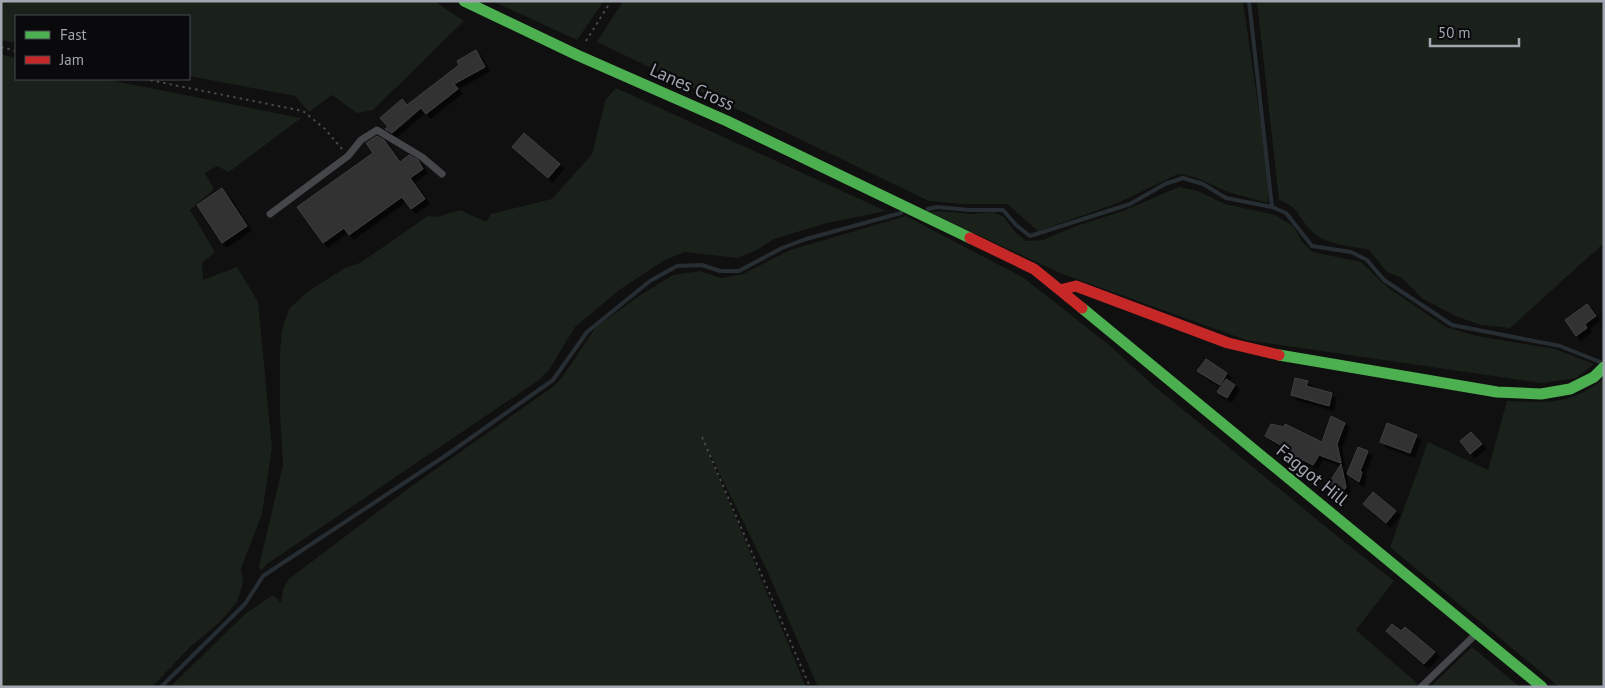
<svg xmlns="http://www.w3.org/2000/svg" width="1605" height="688" viewBox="0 0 1605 688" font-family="'PT Sans',sans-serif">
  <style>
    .green { fill: #1a201a }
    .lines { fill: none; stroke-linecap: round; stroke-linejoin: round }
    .stream { stroke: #262d33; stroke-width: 4 }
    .building { fill: #303033; stroke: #3f4044; filter: url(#shadow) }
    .path { stroke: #46474a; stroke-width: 2; stroke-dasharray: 2.5 4; stroke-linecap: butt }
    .lane { stroke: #444649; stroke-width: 7 }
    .fast { stroke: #4caf50; stroke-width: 11 }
    .jam { stroke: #c62828; stroke-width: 11 }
    .labels { text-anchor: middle; stroke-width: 4.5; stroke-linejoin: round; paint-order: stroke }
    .street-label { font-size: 18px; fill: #a1a7b1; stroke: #0a0a0c }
  </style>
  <defs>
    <filter id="shadow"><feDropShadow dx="4.5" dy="4.5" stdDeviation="0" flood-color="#0009"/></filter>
  </defs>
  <rect width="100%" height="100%" fill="#101010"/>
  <path class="green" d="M 1,1 L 434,1 L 464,21 L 373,110 L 357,113 L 332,95 L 309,112 L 295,96 L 189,76 L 189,16 L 16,16 L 16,43 L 1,40 Z
    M 492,1 L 604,1 L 577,40 Z
    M 623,1 L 1243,1 L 1268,174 L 1268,203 L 1228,192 L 1195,177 L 1178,174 L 1118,203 L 1038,231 L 1007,204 L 961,204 L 929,201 L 597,42 Z
    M 1257,1 L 1604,1 L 1604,243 L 1510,328 L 1481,325 L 1458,317 L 1423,299 L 1402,278 L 1387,272 L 1369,250 C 1353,246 1329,245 1316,235 C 1299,222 1301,207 1279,200 Z
    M 1,54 L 16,58 L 16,79 L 104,79 L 301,118 L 229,172 L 217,166 L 205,173 L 214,189 L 190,210 L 215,252 L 202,263 L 203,280 L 237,267 L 258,302 L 272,448 L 262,514 L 241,568 L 243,583 L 237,602 L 220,622 L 190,647 L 152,687 L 1,687 Z
    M 616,88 L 886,211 L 827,223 L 774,239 L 757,250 L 738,258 L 685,252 L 665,260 L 619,290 L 575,327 L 549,370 L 536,382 L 267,564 L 261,571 L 259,566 L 283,465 L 280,413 L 280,352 L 282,330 L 289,309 L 307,292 L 345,268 L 360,263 L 428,216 L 437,217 L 460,210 L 486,222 L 491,214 L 552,199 L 592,154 L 606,99 Z
    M 1179,187 L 1198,191 L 1225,204 L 1275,215 L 1293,226 L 1303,243 L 1313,252 L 1361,262 L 1387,287 L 1446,327 L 1477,336 L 1555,349 L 1594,364 L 1576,378 L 1542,383 L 1246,340 L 1060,273 L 929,212 L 939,211 L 972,214 L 993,212 L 1004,217 L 1015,232 L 1026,241 L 1043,240 L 1076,226 L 1123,211 Z
    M 906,216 L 1024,278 L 1109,345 L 1153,385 L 1332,532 L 1394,581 L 1356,630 L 1418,684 L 1416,687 L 818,687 L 765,566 L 705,444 L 806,687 L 170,687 L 245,614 L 273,595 L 281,603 L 283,589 L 289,579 L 409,488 L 554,386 L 563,376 L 596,327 L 642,294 L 673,275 L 700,271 L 721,278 L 743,274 L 790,250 Z
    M 1604,378 L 1604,687 L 1559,687 L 1390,547 L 1428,442 L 1488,470 L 1507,401 C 1547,403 1572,405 1604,378 Z
    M 1472,647 L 1520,687 L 1430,687 Z"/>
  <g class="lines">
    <path class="stream" d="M 1249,1 L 1272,207
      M 928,209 L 937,207 L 969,210 L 1003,210 L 1016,225 L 1030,236 L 1130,204 L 1165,184 L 1183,178 L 1203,184 L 1226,198 L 1272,207 L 1286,213 L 1312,246 L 1351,252 L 1367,260 L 1384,280 L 1452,325 L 1560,346 L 1600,362
      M 161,687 L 245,604 L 263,576 L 448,454 L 553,380 L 587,332 L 650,281 L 677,266 L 702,265 L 720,271 L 739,271 L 782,248 L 806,239 L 901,213"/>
  </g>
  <path class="building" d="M 476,50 L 485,67 L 454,84 L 458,89 L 426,114 L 421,108 L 392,133 L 385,129 L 388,127 L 380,118 L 402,99 L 407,105 L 459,65 L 457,61 Z
    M 524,133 L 560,164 L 548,178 L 512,147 Z
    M 377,136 L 384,140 L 400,162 L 409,155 L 418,160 L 423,169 L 410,178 L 425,199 L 411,209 L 402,197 L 349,235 L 344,228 L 323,243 L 297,207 L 373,153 L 366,143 Z
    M 222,188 L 247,226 L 222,243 L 197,205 Z
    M 1587,304 L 1596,316 L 1585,324 L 1587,328 L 1576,336 L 1565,320 Z
    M 1206,359 L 1227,373 L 1220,385 L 1197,371 Z
    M 1295,378 L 1308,381 L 1306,386 L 1332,393 L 1329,406 L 1291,395 Z
    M 1226,379 L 1235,385 L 1227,398 L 1217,392 Z
    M 1331,416 L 1345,423 L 1337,444 L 1341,463 L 1319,455 L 1313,465 L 1281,449 L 1282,446 L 1265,436 L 1271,424 L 1284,427 L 1285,424 L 1322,442 Z
    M 1387,423 L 1417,435 L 1410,453 L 1380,442 Z
    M 1471,432 L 1482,444 L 1470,454 L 1460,441 Z
    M 1358,447 L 1368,451 L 1360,471 L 1362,472 L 1359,482 L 1347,474 Z
    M 1341,464 L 1346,487 L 1341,494 L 1327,486 Z
    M 1373,492 L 1396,511 L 1386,523 L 1363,504 Z
    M 1392,624 L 1401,631 L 1405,627 L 1435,652 L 1424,664 L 1386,631 Z"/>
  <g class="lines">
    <path class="path" d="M 586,41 L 611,1
      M 1,47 L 16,51
      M 144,79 L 303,111 L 325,129 L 342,149
      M 702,437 L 810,687"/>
    <path class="lane" d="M 270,214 L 348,156 L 361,140 L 377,130 L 422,157 L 442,174
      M 1421,687 L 1475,635"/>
    <path class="fast" d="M 464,1 L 577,55 L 727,121 L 970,238
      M 1082,308 L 1542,687
      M 1279,355 L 1497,392 L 1541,394 L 1570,389 L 1594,377 L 1604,367"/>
    <path class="jam" d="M 970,238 L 1034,269 L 1082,308
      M 1060,290 L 1076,286 L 1228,343 L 1279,355"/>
  </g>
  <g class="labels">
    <g class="street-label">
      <text transform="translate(692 87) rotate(24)" y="6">Lanes Cross</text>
      <text transform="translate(1312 475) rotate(39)" y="6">Faggot Hill</text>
    </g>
  </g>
  <rect width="1605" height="688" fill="none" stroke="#a1a7b1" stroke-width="5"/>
  <rect x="15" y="15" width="175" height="65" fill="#0a0a0c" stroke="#46494e"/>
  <rect x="25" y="31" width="25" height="8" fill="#4caf50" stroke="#46494e"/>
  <text x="60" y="40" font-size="15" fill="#a1a7b1">Fast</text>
  <rect x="25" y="56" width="25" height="8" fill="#c62828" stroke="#46494e"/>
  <text x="60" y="65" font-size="15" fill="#a1a7b1">Jam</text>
  <path d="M1430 38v8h89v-8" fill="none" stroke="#a1a7b1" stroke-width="2.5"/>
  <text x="1438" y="38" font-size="15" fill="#a1a7b1" stroke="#0a0a0c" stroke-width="4" paint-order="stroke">50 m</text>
</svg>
